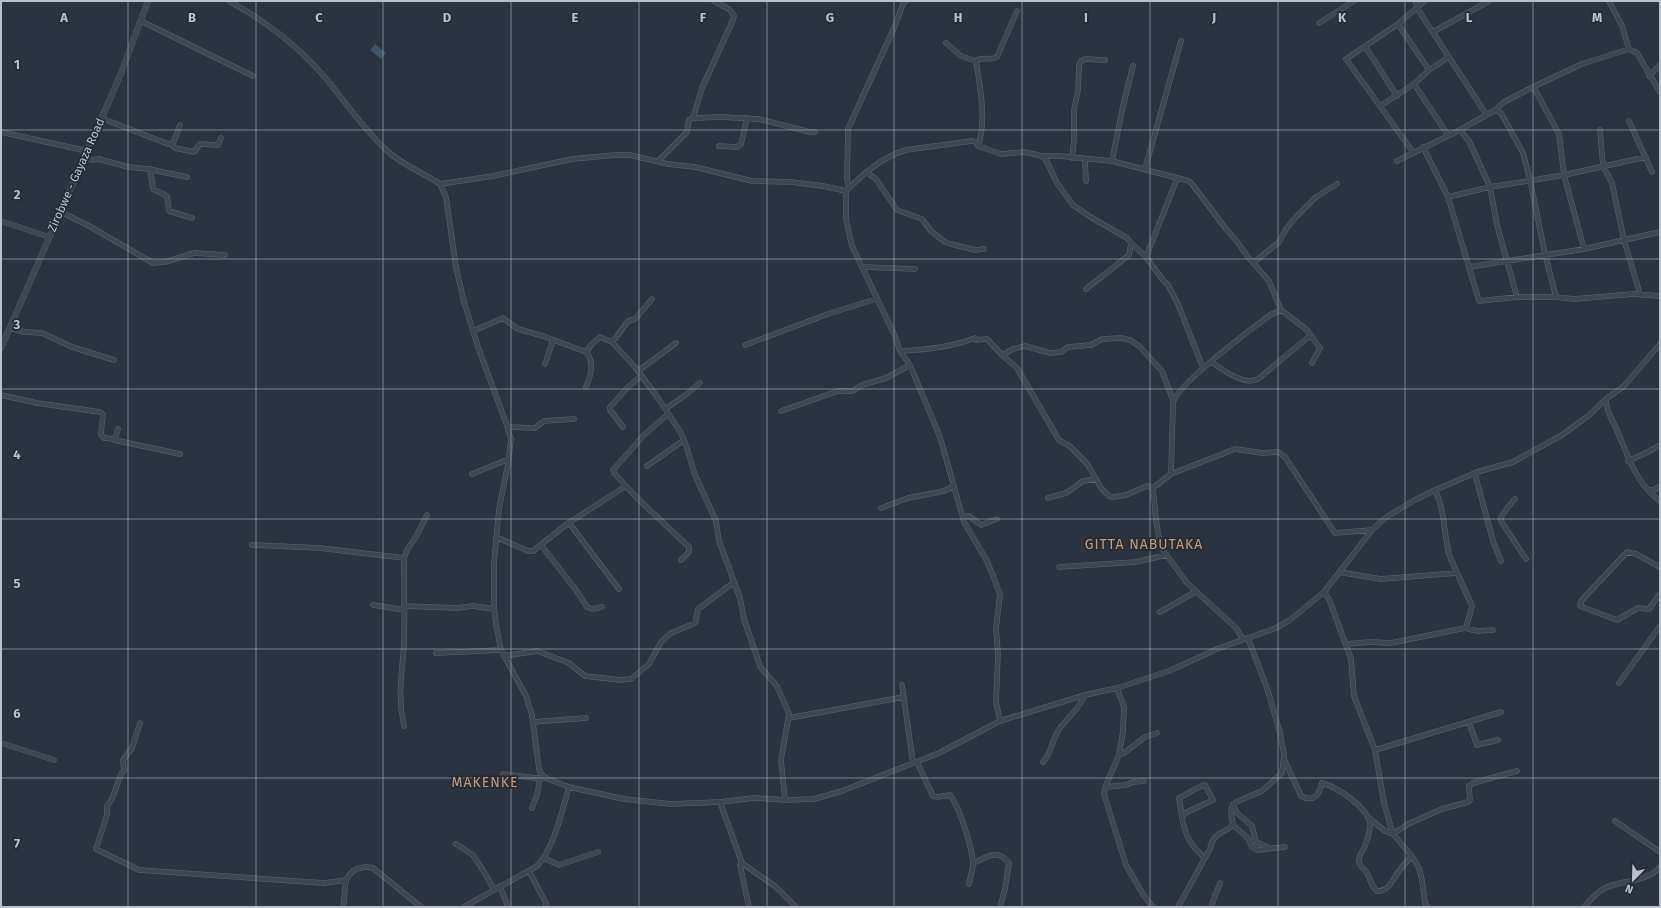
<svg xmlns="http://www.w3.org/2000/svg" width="1661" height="908" viewBox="0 0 1661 908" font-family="'Fira Sans',sans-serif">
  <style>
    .water { fill: #43536a }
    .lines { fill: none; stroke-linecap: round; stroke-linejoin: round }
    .minor-casing { stroke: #5c646e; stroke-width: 5.5 }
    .tertiary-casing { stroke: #5c646e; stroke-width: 6 }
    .minor { stroke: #3e4651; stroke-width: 4.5 }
    .tertiary { stroke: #3e4651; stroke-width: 5.5 }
    .grid { fill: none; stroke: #bbc1cb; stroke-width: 1; stroke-opacity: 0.55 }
    .labels { text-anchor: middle; stroke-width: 3.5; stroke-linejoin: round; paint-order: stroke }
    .street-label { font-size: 12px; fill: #bbc1cb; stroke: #222b36 }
    .quarter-label { font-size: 14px; letter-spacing: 1px; fill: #cc9a74; stroke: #222b36 }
    .grid-label { font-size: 13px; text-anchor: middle; font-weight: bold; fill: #bbc1cb; stroke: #222b36; stroke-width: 3.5; stroke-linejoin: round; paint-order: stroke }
  </style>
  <rect width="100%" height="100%" fill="#2a3441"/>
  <path class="water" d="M 375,44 L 386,53 L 381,59 L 370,50 Z"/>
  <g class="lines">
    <defs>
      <path id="minor" d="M 229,1 C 267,22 300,47 328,81 C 346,103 363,128 384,148 C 400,164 422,172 440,184 L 446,197 L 456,267 L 464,302 L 478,347 L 506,423 L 511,439 L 508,464 L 499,509 L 494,563 L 494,605 L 496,625 L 501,650 L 526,696 L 532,715 L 539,769 L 541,774 L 548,779 L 569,787 L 624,799 L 671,804 L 720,802 L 754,798 L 787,800 L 814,799 L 842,791 L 939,753 L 1000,721 L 1085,695 L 1117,688 L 1169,671 L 1217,649 L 1276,628 L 1290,620 L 1324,592 L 1372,530 L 1385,518 L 1413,501 L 1433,491 L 1477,472 L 1513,462 L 1562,435 L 1588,416 L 1606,399 L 1624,386 L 1660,344
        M 1415,1 L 1419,11 L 1486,114
        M 1609,1 L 1622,26 L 1629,49 L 1637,53 L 1660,92
        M 141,21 L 253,76
        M 1319,23 L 1354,1
        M 1398,24 L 1429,70
        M 1433,32 L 1489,1
        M 946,43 L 961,56 L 976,61
        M 1365,46 L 1397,96
        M 976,61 C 980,88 987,120 978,146
        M 976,61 C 982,56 991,61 997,57 L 1017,11
        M 1649,76 L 1660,65
        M 1414,84 L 1448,135
        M 1534,88 L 1559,134 L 1564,175 L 1584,249
        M 1380,106 L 1414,84 L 1429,70 L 1449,57
        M 1495,110 L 1501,113 L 1523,153 L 1530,180 L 1545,254 L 1556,297
        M 101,118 L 168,144 L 171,144 L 174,141 L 180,125
        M 693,118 L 721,117 L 759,119 L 810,132 L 815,132
        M 1629,121 L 1652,172
        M 1460,130 L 1469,141 L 1490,187 L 1497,225 L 1517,297
        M 1600,130 L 1603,166 L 1612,183 L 1624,240 L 1640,294
        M 1,132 L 87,151
        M 171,144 L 175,148 L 194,152 L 200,144 L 218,145 L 221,138
        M 719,146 L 737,147 L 741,144 L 747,118
        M 1423,147 L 1448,197 L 1479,301 L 1517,297 L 1556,297 L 1574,299 L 1633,294 L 1660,296
        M 1413,152 L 1346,59 L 1398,24 L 1425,1
        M 1042,156 L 1046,160 L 1057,183 L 1073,205 L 1092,218 L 1127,238 L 1131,243 L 1146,257 L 1163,280 L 1168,285 L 1178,304 L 1203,368
        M 84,158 L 93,160 L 99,159 L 128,167 L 148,169 L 187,177
        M 1072,158 L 1074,140 L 1074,109 L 1078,91 L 1079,65 L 1081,61 L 1085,59 L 1105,60
        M 1085,159 L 1086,181
        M 658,161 L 687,132 L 689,120 L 693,118 L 702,88 L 733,20 L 734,16 L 730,10 L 714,1
        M 1112,161 L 1123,106 L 1133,66
        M 1397,161 L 1460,130 L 1495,110 L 1504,102 L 1535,86 L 1582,64 L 1629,49
        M 150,169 L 153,189 L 167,196 L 169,211 L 192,218
        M 1145,169 L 1181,41
        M 866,172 L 876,179 L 897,210 L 922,219 L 931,231 L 945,242 L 951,244 L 975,250 L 984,249
        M 440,184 L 493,176 L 572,159 L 616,155 L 630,155 L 668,164 L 695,167 L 752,181 L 791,182 L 823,186 L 846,191
        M 849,188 L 847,179 L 848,129 L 894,28 L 903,4 L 906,1
        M 1448,197 L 1490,187 L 1564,175 L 1646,157
        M 61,212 L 91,227 L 153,263 L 165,262 L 194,253 L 225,255
        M 1,221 L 49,237
        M 1146,257 L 1177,179
        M 1253,263 L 1279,242 L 1286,229 L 1296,217 L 1316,197 L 1337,184
        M 863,267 L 915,269
        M 1469,267 L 1584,249 L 1660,232
        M 1086,289 L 1129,255 L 1131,243
        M 10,328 L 24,332 L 42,333 L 72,347 L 114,360
        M 473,331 L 503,318 L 518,329 L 543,336 L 586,352 C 595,363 591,375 586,387
        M 612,342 L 617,336 L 628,321 L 635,319 L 652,299
        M 745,345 L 828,314 L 876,299
        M 900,351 C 924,350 952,347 975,338 L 976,340 L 987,339 L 1002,355 L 1017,368 L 1059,440 L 1071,447 L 1088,465 L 1101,488 L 1109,496 L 1113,497 L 1126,495 L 1147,486 L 1153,488
        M 586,352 L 592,344 L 600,337 L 612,342 L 635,367 L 658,398 L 681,433 L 686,445 L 695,475 L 716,521 L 719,541 L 740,598 L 744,619 L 759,663 L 761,668 L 777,686 L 789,714 L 781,760 L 785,800
        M 1002,355 L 1013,349 L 1025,346 L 1050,353 L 1061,352 L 1068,347 L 1091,345 L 1102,339 L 1121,338 L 1130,340 L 1139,346 L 1162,371 L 1173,400
        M 1211,362 C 1224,370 1243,386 1258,379 L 1311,335
        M 545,364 L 553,340
        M 638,371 L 676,343
        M 1,395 L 37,403 L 100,412 L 103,414 L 101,434 L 104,438 L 115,439 L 118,429
        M 1606,399 C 1606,410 1611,417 1616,428 C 1628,455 1635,483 1660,501
        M 665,409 L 683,397 L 700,383
        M 781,411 L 838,391 L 853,391 L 862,385 L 886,378 L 910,365
        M 668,414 L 644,435 L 613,470 L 614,473 L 638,499 L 689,547 L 689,552 L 681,560
        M 508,427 L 535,428 L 544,421 L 574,419
        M 623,427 L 610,410 L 610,407 L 627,388 L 641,376
        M 114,440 L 180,454
        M 1628,461 L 1648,452 L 1660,445
        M 647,466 L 684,440
        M 472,474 L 509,459
        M 1171,474 L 1173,404 C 1174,386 1253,328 1270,315 L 1281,310
        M 1475,474 L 1493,541 L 1501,561
        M 1153,488 L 1171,474 L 1235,449 L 1262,453 L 1278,452 L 1285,457 L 1335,533 L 1372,530
        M 1153,488 L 1156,520 L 1160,544 L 1163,550 L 1187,583 L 1236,628 L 1243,639
        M 1435,490 C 1446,512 1443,535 1450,557 L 1472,606 L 1466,628
        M 1648,490 L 1654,490 L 1660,486
        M 1048,498 L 1066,493 L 1083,481 L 1096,479
        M 1515,499 L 1508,507 L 1501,517 L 1501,521 L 1526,559
        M 881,508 L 908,498 L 944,491 L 954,486
        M 963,517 L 969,516 L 981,525 L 997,519
        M 569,523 L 619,589
        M 496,537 L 528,551 L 533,551 L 567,524 L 626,486
        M 252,545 L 320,548 L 404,558
        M 541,545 L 576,590 L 587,607 L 592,609 L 602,607
        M 1059,567 L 1136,562 L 1166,555
        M 1660,567 L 1636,554 L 1627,552 L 1582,600 L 1580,605 L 1582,607 L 1617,620 L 1638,608 L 1649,609 L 1660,594
        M 1339,572 L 1381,579 L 1457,573
        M 1324,592 L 1329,599 L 1351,659 L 1354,696 L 1375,750 L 1384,803 L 1393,834 L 1411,855 L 1419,868 L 1422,880 L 1425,903 L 1428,907
        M 373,605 L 404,610
        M 404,606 L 457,608 L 473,606 L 494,609
        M 1160,612 L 1195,592
        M 1346,644 L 1370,642 L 1391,643 L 1465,628 L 1477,631 L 1493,630
        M 436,653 L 501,650
        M 504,656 L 537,651 L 569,663 L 585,676 L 620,680 L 631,679 L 649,664 L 661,642 L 671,633 L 695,623 L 698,609 L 733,583
        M 1619,683 L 1660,626
        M 902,685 L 913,763
        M 1117,688 L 1124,707 L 1123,731 L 1119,755 L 1106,785 L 1104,794 L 1126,865 L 1144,896 L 1153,907
        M 789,718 L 904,697
        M 1000,721 L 996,702 L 998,653 L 996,629 L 1000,594 L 987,561 L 964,522 L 940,437 L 910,365 L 900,351 L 895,336 L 852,246 L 846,220 L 846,191 C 863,174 882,157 906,150 L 972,141 L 976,142 L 978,146 L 1001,154 L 1024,152 L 1042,156 L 1059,156 L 1112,161 L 1189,181 L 1192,184 L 1226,229 L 1236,240 L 1248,257 L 1269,281 L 1281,310 L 1307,330 L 1320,348 L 1312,363
        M 533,722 L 586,718
        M 1469,722 L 1477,745 L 1498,740
        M 140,723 L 132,748 L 123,760 L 124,771 L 121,774 L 112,799 L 107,806 L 107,815 L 96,849 L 139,870 L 279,880 L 324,883 L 346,880
        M 404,726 C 397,695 402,675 404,644 C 405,616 404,587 404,558 L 407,550 L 417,535 L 427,515
        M 1,743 L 54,760
        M 1375,750 L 1501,712
        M 1119,755 L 1124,753 L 1145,737 L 1157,733
        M 1284,759 L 1301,796 C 1314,803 1319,795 1322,783 C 1337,787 1373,810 1370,828 C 1369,834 1367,841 1365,846 C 1363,851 1359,855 1359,860 C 1358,866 1362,866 1365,870 C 1370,876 1370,885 1377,891 C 1389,892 1393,879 1399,871 C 1403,865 1407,861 1412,856
        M 917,762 L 933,796 L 938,797 L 950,795 C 959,806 972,847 973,863 C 973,869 970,878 969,884
        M 1043,762 C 1052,753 1052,738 1060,728 C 1069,716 1079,709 1085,695
        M 503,774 L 535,778 L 545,777
        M 1105,787 L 1126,785 L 1133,782 L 1144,781
        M 720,802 L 742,863 L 776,887 L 796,907
        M 1233,804 L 1236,812 L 1252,826 L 1256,842
        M 532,808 L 537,795 L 540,779 L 544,778
        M 1182,817 L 1179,798 C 1186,795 1198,786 1205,785 L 1213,800 L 1185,813 L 1182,817 L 1182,818 C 1184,828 1187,839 1194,847 C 1197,852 1202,853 1204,859
        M 1369,818 L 1385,831 L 1393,834 L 1408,824 L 1442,809 L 1468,802 L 1470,800 L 1469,786 L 1473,783 L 1517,771
        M 1615,821 L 1660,852
        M 1233,825 L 1248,838 L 1252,847 L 1257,850 L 1285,847
        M 1254,841 L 1269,848
        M 456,844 L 473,855 L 486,875 L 494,890
        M 544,858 L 559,865 L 598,852
        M 742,863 L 740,865 L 749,907
        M 973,863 C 988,857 997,848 1009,863 L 1005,889 L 1000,907
        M 529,871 L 546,903 L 546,907
        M 500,886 L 508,907
        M 343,907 C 345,899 344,889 346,881 C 350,869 363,865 373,868 L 421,907
        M 464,907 L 537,866 C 554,849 562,810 569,787
        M 1178,907 L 1210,849 C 1214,831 1222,835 1233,825 C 1232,817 1228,809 1236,802 L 1262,791 L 1282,773 L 1284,754 L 1280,733 L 1268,691 L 1248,638
        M 1211,907 L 1220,883
        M 1584,907 C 1590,900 1597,892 1605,888 C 1623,879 1647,883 1660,867"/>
      <path id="tertiary" d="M 1,348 L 120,76 L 148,1"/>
    </defs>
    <use href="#minor" class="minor-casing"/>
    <use href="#tertiary" class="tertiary-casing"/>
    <use href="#minor" class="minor"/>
    <use href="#tertiary" class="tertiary"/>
  </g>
  <path class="grid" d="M 128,1 L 128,907M 256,1 L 256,907M 383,1 L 383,907M 511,1 L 511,907M 639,1 L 639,907M 767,1 L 767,907M 894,1 L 894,907M 1022,1 L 1022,907M 1150,1 L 1150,907M 1278,1 L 1278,907M 1405,1 L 1405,907M 1533,1 L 1533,907M 1,130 L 1660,130M 1,259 L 1660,259M 1,389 L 1660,389M 1,519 L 1660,519M 1,649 L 1660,649M 1,778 L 1660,778"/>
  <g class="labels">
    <g class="street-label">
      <text transform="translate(76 175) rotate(-66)" y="4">Zirobwe - Gayaza Road</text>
    </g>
    <g class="quarter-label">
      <text x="1144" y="549">GITTA NABUTAKA</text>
      <text x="485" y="787">MAKENKE</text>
    </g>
  </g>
  <g class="grid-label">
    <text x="64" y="22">A</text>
    <text x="192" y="22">B</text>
    <text x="319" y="22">C</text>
    <text x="447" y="22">D</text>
    <text x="575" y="22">E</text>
    <text x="703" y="22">F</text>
    <text x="830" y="22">G</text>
    <text x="958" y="22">H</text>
    <text x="1086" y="22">I</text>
    <text x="1214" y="22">J</text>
    <text x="1342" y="22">K</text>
    <text x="1469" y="22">L</text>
    <text x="1597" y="22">M</text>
    <text x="17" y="69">1</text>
    <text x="17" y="199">2</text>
    <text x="17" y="329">3</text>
    <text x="17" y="459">4</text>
    <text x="17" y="588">5</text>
    <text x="17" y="718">6</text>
    <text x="17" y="848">7</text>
  </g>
  <rect width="1661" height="908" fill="none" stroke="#bbc1cb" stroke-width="4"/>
  <g transform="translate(1633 880) rotate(203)" stroke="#222b36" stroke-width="3" paint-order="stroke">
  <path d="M0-3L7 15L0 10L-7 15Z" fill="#bbc1cb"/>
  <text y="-6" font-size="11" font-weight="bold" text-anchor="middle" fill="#bbc1cb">N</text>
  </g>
</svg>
